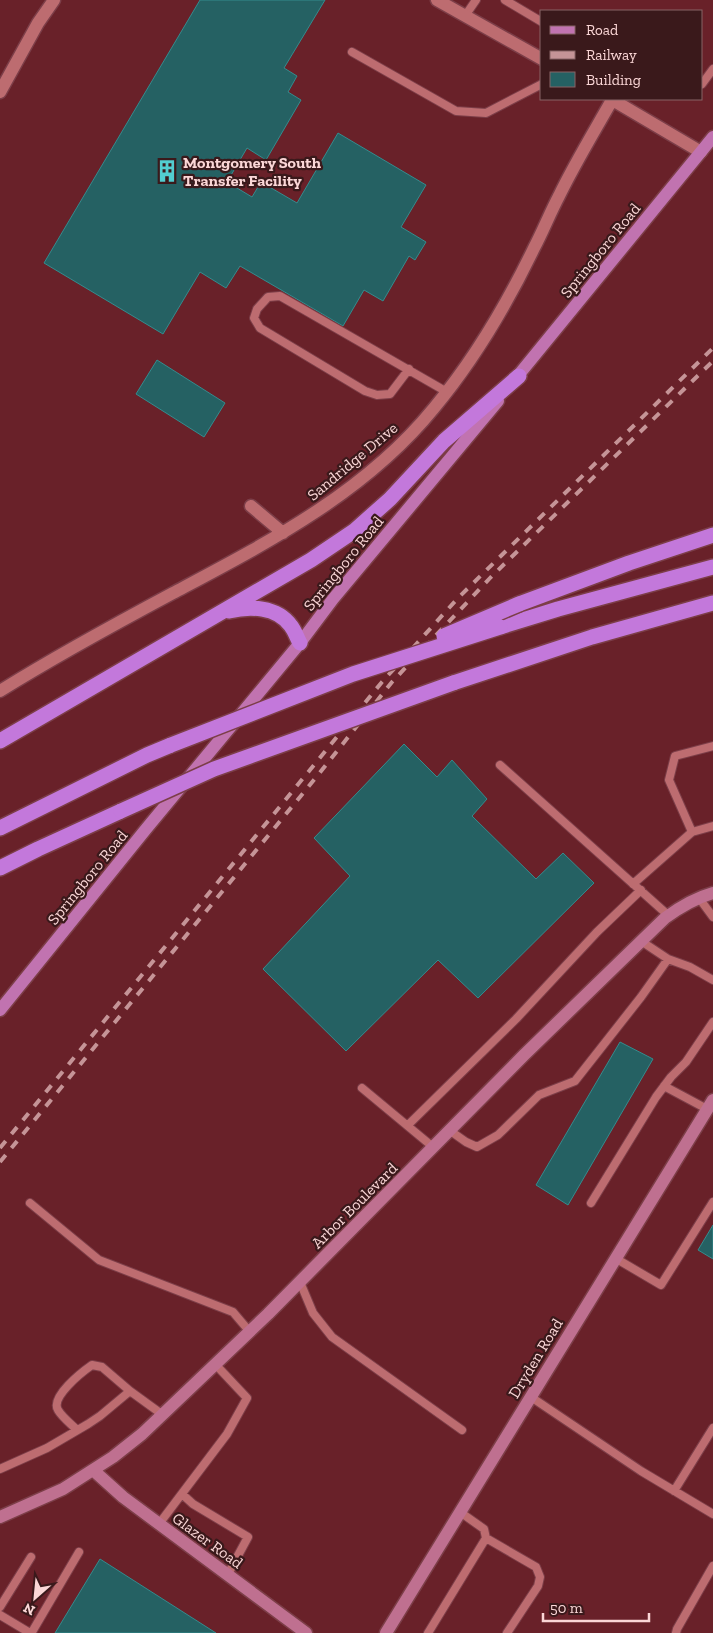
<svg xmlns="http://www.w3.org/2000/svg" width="713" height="1633" viewBox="0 0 713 1633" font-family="'Zilla Slab',serif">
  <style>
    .building { fill: #256163; stroke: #348c8e }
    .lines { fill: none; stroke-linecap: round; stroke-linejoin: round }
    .lane-casing { stroke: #7c3e48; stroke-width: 10 }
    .street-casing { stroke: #7c3e48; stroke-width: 15 }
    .secondary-casing { stroke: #7c3e48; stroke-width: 15 }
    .primary-casing { stroke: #7c3e48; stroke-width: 15 }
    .highway-casing { stroke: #7c3e48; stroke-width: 18 }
    .lane { stroke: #bd6c70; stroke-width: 8 }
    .street { stroke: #bd6c70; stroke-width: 12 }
    .secondary { stroke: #bf7090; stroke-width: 12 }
    .primary { stroke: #c173b0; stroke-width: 12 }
    .highway { stroke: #c378db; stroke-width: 15 }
    .rail { stroke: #c59497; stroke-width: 4; stroke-dasharray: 9 9; stroke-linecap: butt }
    .highway-bridge-casing { stroke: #7c3e48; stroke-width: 18; stroke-linecap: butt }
    .highway-bridge { stroke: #c378db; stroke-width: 15 }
    .labels { text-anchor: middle; stroke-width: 4.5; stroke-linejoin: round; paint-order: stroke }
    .poi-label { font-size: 16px; font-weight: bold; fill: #fbd7d7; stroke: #3a191b; text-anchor: start }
    .street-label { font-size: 16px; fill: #fbd7d7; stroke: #3a191b }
  </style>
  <rect width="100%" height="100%" fill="#692129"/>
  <path class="building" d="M 200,0 L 325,0 L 284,68 L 297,76 L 288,92 L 301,100 L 266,160 L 247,148 L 227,182 L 252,197 L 261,182 L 297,203 L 338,133 L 426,185 L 401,227 L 426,242 L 415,260 L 409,256 L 383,301 L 364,290 L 343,326 L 240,266 L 226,288 L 200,272 L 163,334 L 44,263 Z
    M 157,360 L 225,403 L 204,437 L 136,394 Z
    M 404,744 L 437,777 L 452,760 L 487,799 L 472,816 L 536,879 L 563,853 L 594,883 L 478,998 L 438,960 L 346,1051 L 263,969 L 350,876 L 314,838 Z
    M 620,1042 L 653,1059 L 568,1205 L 536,1185 Z
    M 713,1225 L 713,1259 L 698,1250 Z
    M 100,1559 L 216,1633 L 55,1633 Z"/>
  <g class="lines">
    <defs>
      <path id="lane" d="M 505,0 L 542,22
        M 465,16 L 476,0
        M 352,52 L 456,111 L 486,113 L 542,84
        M 702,84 L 713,69
        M 409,369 L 390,394 L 377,395 L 365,391 L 260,328 L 254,318 L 257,309 L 268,297 L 280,296 L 447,392
        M 500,765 L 668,915
        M 692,832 L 669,780 L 675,756 L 713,746
        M 633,884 L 692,832 L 713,826
        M 699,898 L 713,917
        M 641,941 L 668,959 L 690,967 L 713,980
        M 664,1086 L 707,1109
        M 362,1088 L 433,1147
        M 408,1125 L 516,1019 L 597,932 L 641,890
        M 449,1130 L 466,1142 L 477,1147 L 498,1135 L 539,1095 L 575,1081 L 641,997 L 668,959
        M 30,1203 L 99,1260 L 233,1312 L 250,1332
        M 591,1203 L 656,1097 L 671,1077 L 686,1062 L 713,1022
        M 615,1258 L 661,1285 L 713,1202
        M 300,1282 L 313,1313 L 332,1337 L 462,1430
        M 531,1397 L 641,1471 L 713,1514
        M 77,1430 C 71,1424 62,1417 58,1410 C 50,1397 82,1372 92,1365 L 102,1367 L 130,1391
        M 0,1469 L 47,1448 L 88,1424 L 100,1416 L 130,1391 L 163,1415
        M 674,1491 L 713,1428
        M 182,1494 L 193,1504 L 248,1537 L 228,1574
        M 159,1524 L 227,1434 L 247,1398 L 216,1365
        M 486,1538 L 536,1567 L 540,1577 L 538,1586 L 507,1633
        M 0,1607 L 31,1557
        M 0,1615 L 30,1633 L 32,1632 L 79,1552
        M 428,1633 L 486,1538 L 484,1529 L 460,1512
        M 676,1633 L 677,1629 L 713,1566"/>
      <path id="street" d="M 437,0 L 542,59
        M 0,92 L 38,23 L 54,0
        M 611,99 L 701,152
        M 251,506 L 283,533
        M 0,691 C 56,656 115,624 173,593 C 267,543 365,493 434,408 C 474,360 507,304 534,248 C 543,231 550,213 559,196 C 575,163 594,132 612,100"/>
      <path id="secondary" d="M 93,1470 L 123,1497 L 306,1633
        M 0,1517 L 63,1489 L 113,1457 L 142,1434 L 268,1314 L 524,1055 L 665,918 C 680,907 695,898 713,893
        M 386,1633 L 713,1100"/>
      <path id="primary" d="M 512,383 L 713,137
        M 0,1010 L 146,829 L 300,643 L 333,599 L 498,401"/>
      <path id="highway" d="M 519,604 L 629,563 L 713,535
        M 229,611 C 249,606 277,606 291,626 C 295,631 297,638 300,643
        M 500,627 L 558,609 L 713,567
        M 453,683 L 592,637 L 713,603
        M 0,741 L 311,560 L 354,531 L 390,499 L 444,441 L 519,376
        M 0,828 L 147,755 L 171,745
        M 0,868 L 38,849 L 121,811"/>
    </defs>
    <use href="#lane" class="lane-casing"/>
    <use href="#street" class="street-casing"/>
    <use href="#secondary" class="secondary-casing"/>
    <use href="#primary" class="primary-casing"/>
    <use href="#highway" class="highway-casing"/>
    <use href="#lane" class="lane"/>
    <use href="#street" class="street"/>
    <use href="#secondary" class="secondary"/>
    <use href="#primary" class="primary"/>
    <use href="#highway" class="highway"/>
    <path class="rail" d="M 0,1148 L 382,682 L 458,598 L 713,348
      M 0,1162 L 318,775 L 392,682 L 491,577 L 713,361"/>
    <defs>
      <path id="highway-bridge" d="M 444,636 L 519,604
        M 171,745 L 353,674 L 500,627
        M 121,811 L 214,769 L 453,683"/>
    </defs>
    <use href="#highway-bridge" class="highway-bridge-casing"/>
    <use href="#highway-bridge" class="highway-bridge"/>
  </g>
  <defs>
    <symbol id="building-bare" viewBox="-9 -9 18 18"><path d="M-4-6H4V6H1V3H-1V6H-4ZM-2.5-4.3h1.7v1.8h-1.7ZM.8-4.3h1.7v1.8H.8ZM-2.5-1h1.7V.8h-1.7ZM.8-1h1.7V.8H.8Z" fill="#52cdd0" stroke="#3a191b" stroke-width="2.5" paint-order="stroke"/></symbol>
  </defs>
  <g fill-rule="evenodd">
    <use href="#building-bare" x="151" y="155" width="32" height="32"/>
  </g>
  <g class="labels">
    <g class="poi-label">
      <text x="183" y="168">Montgomery South<tspan x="183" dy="18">Transfer Facility</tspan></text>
    </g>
    <g class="street-label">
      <text transform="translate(600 250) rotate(-51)" y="6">Springboro Road</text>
      <text transform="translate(352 461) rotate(-40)" y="6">Sandridge Drive</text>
      <text transform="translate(343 563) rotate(-51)" y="6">Springboro Road</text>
      <text transform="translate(87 877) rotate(-51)" y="6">Springboro Road</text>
      <text transform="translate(354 1205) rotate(-45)" y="6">Arbor Boulevard</text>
      <text transform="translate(535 1358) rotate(-59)" y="6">Dryden Road</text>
      <text transform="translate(208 1540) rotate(36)" y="6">Glazer Road</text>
    </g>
  </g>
  <rect x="540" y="10" width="162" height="90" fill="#3a191b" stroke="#876566"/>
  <rect x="550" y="26" width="25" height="8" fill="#c173b0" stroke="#876566"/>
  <text x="586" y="35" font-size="15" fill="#fbd7d7">Road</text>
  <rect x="550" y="51" width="25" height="8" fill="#c59497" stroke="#876566"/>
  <text x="586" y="60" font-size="15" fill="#fbd7d7">Railway</text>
  <rect x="550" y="72" width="25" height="15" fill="#256163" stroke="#876566"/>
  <text x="586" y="85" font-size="15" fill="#fbd7d7">Building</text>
  <g transform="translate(35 1598) rotate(207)" stroke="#3a191b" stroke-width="4" paint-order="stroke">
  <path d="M0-4L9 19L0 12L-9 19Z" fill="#fbd7d7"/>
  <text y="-8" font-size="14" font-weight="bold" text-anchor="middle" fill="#fbd7d7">N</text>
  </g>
  <path d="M543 1613v8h106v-8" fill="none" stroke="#fbd7d7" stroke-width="2.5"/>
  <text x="550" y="1613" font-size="15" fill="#fbd7d7" stroke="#3a191b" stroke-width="4" paint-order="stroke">50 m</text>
</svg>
